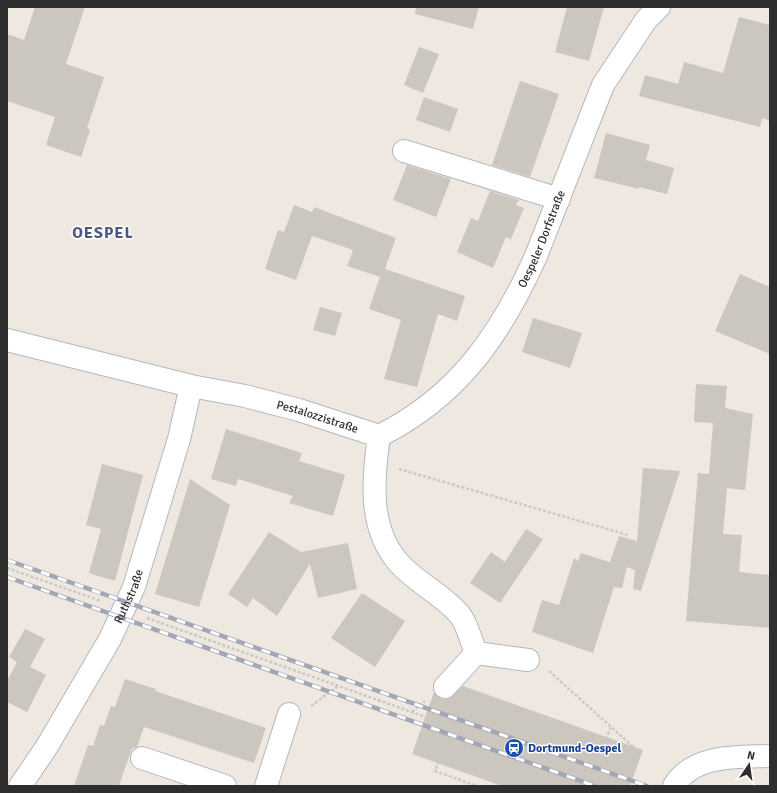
<svg xmlns="http://www.w3.org/2000/svg" width="777" height="793" viewBox="0 0 777 793" font-family="Signika,sans-serif">
  <style>
    .building { fill: #cbc6be }
    .lines { fill: none; stroke-linecap: round; stroke-linejoin: round }
    .minor-casing { stroke: #b4b7c1; stroke-width: 24 }
    .path { stroke: #c9c9c9; stroke-width: 2.5; stroke-dasharray: 3 2; stroke-linecap: butt }
    .minor { stroke: #fff; stroke-width: 22 }
    .rail-casing { stroke: #a2a7b8; stroke-width: 4.5 }
    .rail { stroke: #fff; stroke-width: 3; stroke-dasharray: 9; stroke-linecap: butt }
    .labels { text-anchor: middle; stroke-width: 3; stroke-linejoin: round; paint-order: stroke }
    .street-label { font-size: 12px; fill: #2e2e2e; stroke: #fff }
    .transit-label { font-size: 12px; font-weight: bold; fill: #164399; stroke: #fff; text-anchor: start }
    .district-label { font-size: 16px; font-weight: bold; letter-spacing: 1px; fill: #4c5880; stroke: #fff }
  </style>
  <rect width="100%" height="100%" fill="#efe8e0"/>
  <path class="building" d="M 35,7 L 85,7 L 66,64 L 104,77 L 87,128 L 90,130 L 81,157 L 46,145 L 55,117 L 7,101 L 7,34 L 24,40 Z
    M 416,7 L 479,7 L 473,29 L 415,14 Z
    M 567,7 L 604,7 L 589,61 L 555,52 Z
    M 739,17 L 770,25 L 770,121 L 762,118 L 760,127 L 639,96 L 645,75 L 678,84 L 684,62 L 723,73 Z
    M 419,47 L 439,54 L 423,93 L 404,85 Z
    M 520,81 L 559,94 L 530,177 L 492,165 Z
    M 424,97 L 458,109 L 450,132 L 416,120 Z
    M 606,133 L 650,145 L 646,160 L 674,168 L 667,194 L 639,187 L 639,189 L 594,178 Z
    M 407,165 L 451,179 L 436,217 L 393,200 Z
    M 490,191 L 519,200 L 516,205 L 524,208 L 511,239 L 506,237 L 493,268 L 457,252 L 471,218 L 478,221 Z
    M 294,205 L 312,212 L 314,207 L 396,238 L 385,269 L 465,296 L 457,321 L 438,314 L 417,387 L 384,379 L 401,320 L 369,309 L 380,277 L 347,266 L 353,250 L 312,236 L 296,280 L 265,269 L 278,230 L 284,232 Z
    M 740,274 L 770,287 L 770,354 L 715,331 Z
    M 320,307 L 342,313 L 335,336 L 313,330 Z
    M 533,318 L 582,333 L 570,368 L 522,352 Z
    M 696,384 L 727,386 L 725,408 L 753,414 L 745,490 L 727,488 L 723,534 L 742,535 L 739,572 L 770,575 L 770,628 L 686,621 L 698,473 L 709,474 L 713,423 L 694,422 Z
    M 226,429 L 302,453 L 299,461 L 345,475 L 333,516 L 289,503 L 293,496 L 238,479 L 236,486 L 211,479 Z
    M 102,464 L 143,475 L 115,581 L 89,573 L 101,529 L 86,525 Z
    M 643,468 L 680,471 L 641,591 L 633,589 L 635,570 L 627,567 L 622,588 L 614,587 L 593,653 L 532,632 L 542,600 L 559,605 L 574,558 L 578,561 L 581,553 L 622,566 L 610,562 L 619,536 L 637,541 Z
    M 190,479 L 230,505 L 199,607 L 155,594 Z
    M 526,529 L 543,539 L 500,603 L 470,583 L 491,552 L 505,562 Z
    M 269,532 L 301,552 L 348,543 L 357,589 L 318,598 L 310,564 L 277,616 L 253,598 L 247,607 L 228,594 Z
    M 362,593 L 405,621 L 375,667 L 331,638 Z
    M 25,629 L 45,639 L 30,667 L 46,675 L 27,712 L 7,702 L 7,681 L 17,662 L 9,657 Z
    M 125,679 L 156,689 L 155,691 L 266,728 L 254,763 L 144,727 L 137,747 L 132,748 L 119,786 L 74,786 L 88,745 L 93,746 L 100,725 L 104,726 L 111,706 L 115,707 Z
    M 463,686 L 643,750 L 630,786 L 502,786 L 412,754 L 434,692 L 442,699 L 448,699 Z"/>
  <g class="lines">
    <defs>
      <g id="minor">
        <path d="M 404,151 L 559,199"/>
        <path id="s1" d="M 7,340 L 191,386 L 245,396 L 299,410 L 379,436 C 373,478 368,527 398,562 C 415,582 442,594 459,614 C 466,621 472,643 476,653 L 528,660"/>
        <path id="s2" d="M 379,436 C 458,397 501,334 536,256 L 603,85 L 646,20 L 659,7"/>
        <path d="M 445,687 L 476,653"/>
        <path d="M 142,758 L 225,786"/>
        <path id="s3" d="M 20,786 L 46,748 L 110,639 L 134,587 L 179,439 L 191,386"/>
        <path d="M 266,786 L 289,714"/>
        <path d="M 674,786 C 693,754 738,757 770,756"/>
      </g>
    </defs>
    <use href="#minor" class="minor-casing"/>
    <path class="path" d="M 399,469 L 628,535
      M 7,568 L 101,601
      M 147,618 L 451,726 L 435,771 L 477,786
      M 549,671 L 639,752
      M 311,706 L 338,686
      M 412,712 L 425,701
      M 599,758 L 611,726
      M 596,769 L 593,776 L 622,786"/>
    <use href="#minor" class="minor"/>
    <defs>
      <path id="rail" d="M 7,560 L 647,786
        M 7,577 L 595,786"/>
    </defs>
    <use href="#rail" class="rail-casing"/>
    <use href="#rail" class="rail"/>
  </g>
  <defs>
    <symbol id="station-disc" viewBox="-11 -11 22 22"><circle r="9.5" fill="#1a4fb4" stroke="#fff"/><path d="M-3-6H3Q5-6 5-4V2Q5 4 3 4L4.5 6H3L1.5 4h-3L-3 6H-4.5L-3 4Q-5 4-5 2V-4Q-5-6-3-6ZM-3.5-4v3h7v-3ZM-3.5 1v1.5H-2V1ZM2 1v1.5H3.5V1Z" fill="#fff"/></symbol>
  </defs>
  <g fill-rule="evenodd">
    <use href="#station-disc" x="503" y="737" width="22" height="22"/>
  </g>
  <g class="labels">
    <g class="street-label">
      <text dy="4" stroke="none"><textPath href="#s2" startOffset="262">Oespeler Dorfstraße</textPath></text>
      <text dy="4" stroke="none"><textPath href="#s1" startOffset="320">Pestalozzistraße</textPath></text>
      <text dy="4" stroke="none"><textPath href="#s3" startOffset="219">Ruthstraße</textPath></text>
    </g>
    <g class="transit-label">
      <text x="528" y="752">Dortmund-Oespel</text>
    </g>
    <g class="district-label">
      <text x="103" y="238">OESPEL</text>
    </g>
  </g>
  <rect width="777" height="793" fill="none" stroke="#2e2e2e" stroke-width="16"/>
  <g transform="translate(749 765) rotate(13)" stroke="#ffffff" stroke-width="3" paint-order="stroke">
  <path d="M0-3L7 15L0 10L-7 15Z" fill="#2e2e2e"/>
  <text y="-6" font-size="11" font-weight="bold" text-anchor="middle" fill="#2e2e2e">N</text>
  </g>
</svg>
